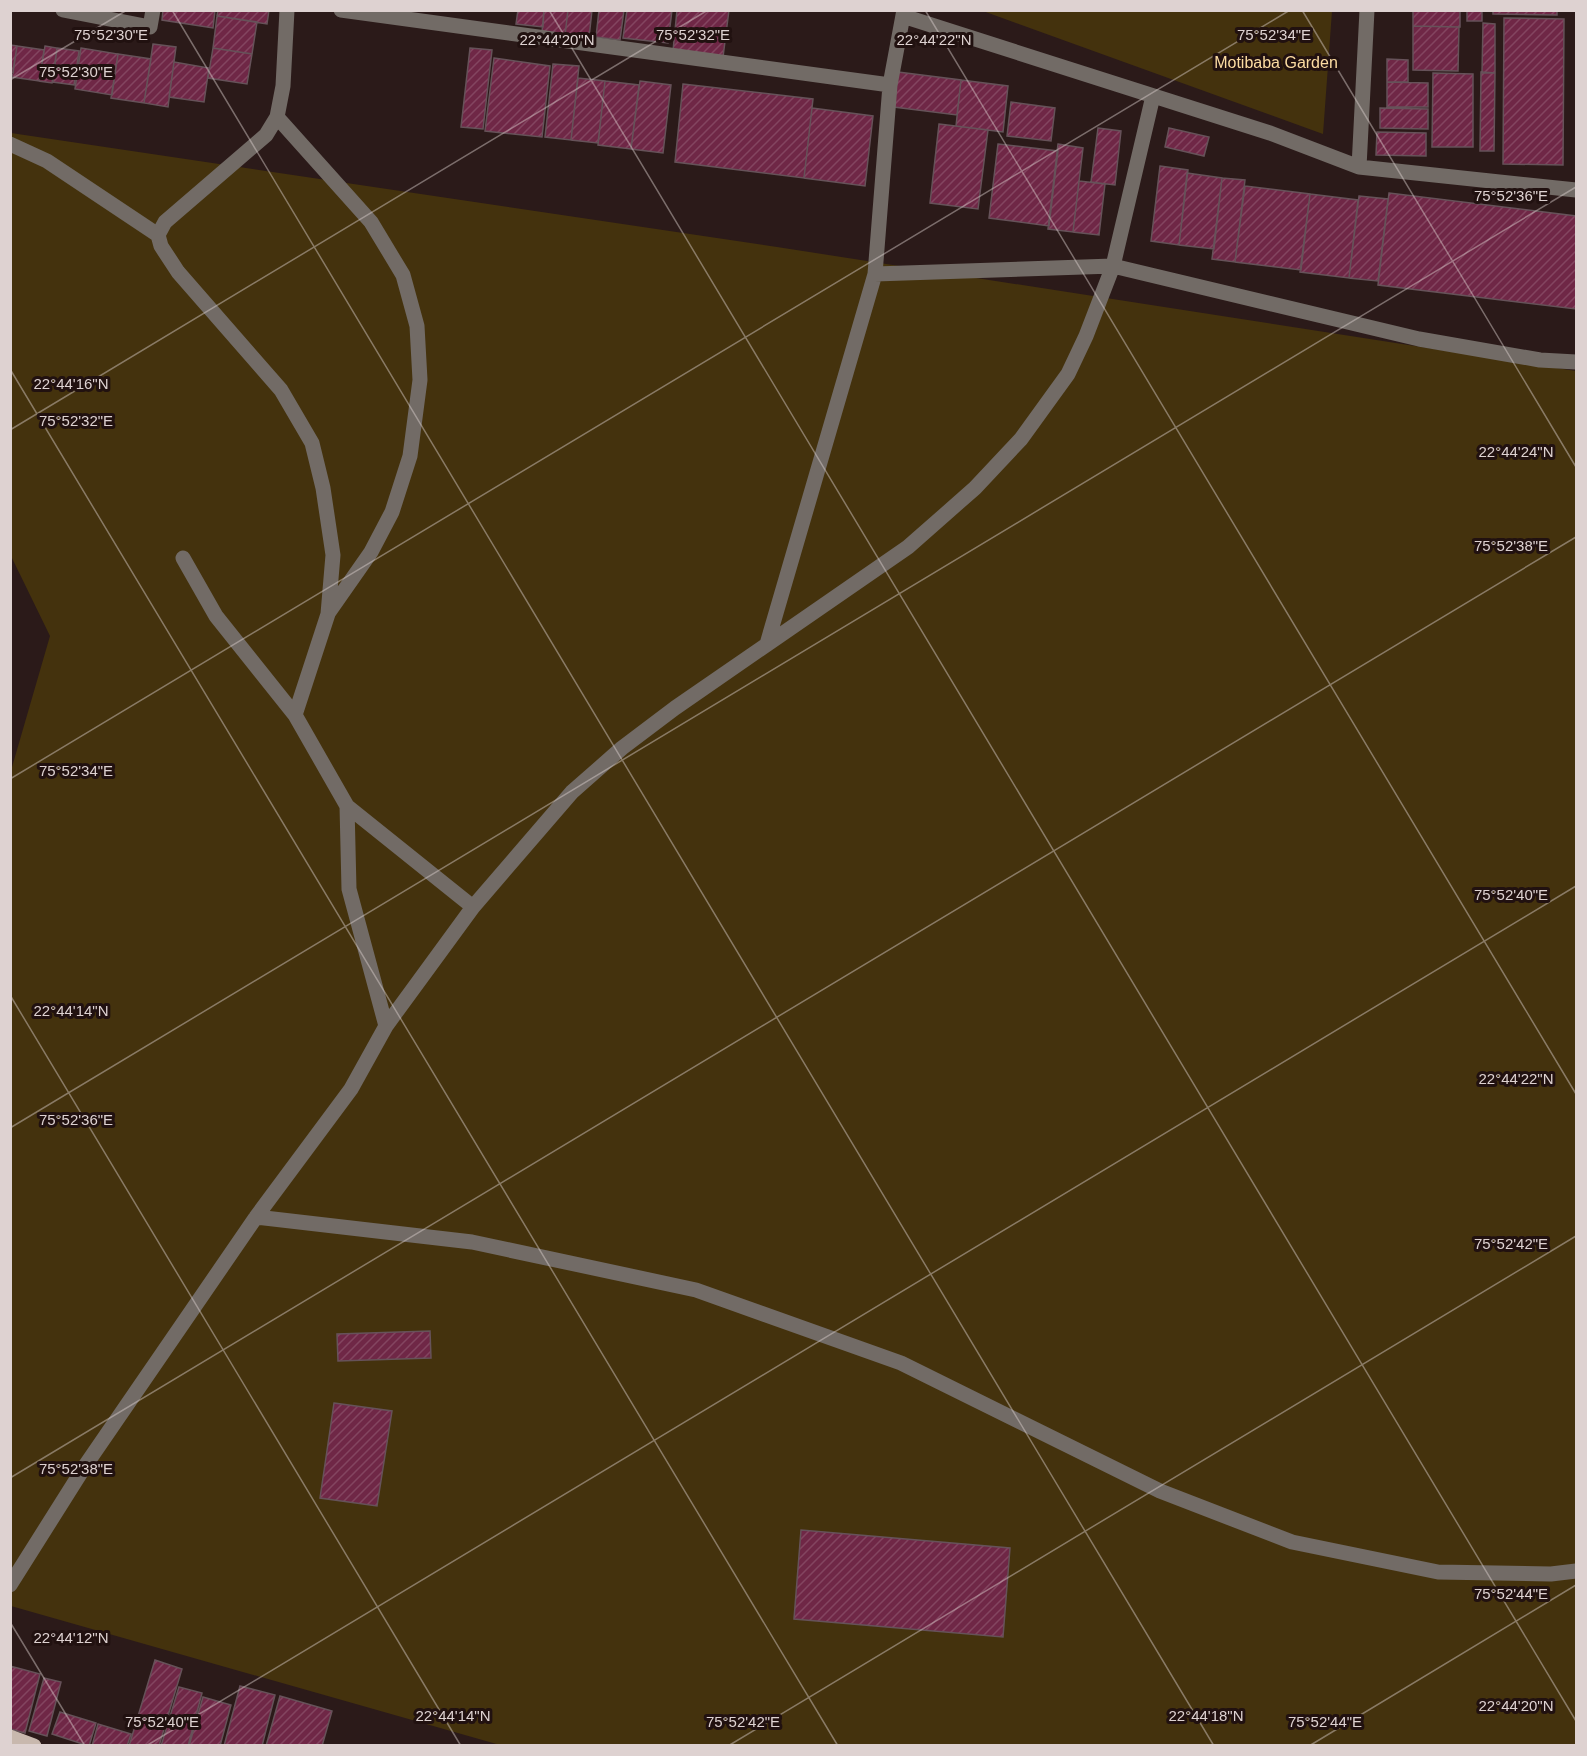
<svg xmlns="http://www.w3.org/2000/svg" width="1587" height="1756" viewBox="0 0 1587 1756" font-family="Helvetica,sans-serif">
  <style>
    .green { fill: #44320d }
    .building { fill: url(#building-hatch); stroke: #665259; stroke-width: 1.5 }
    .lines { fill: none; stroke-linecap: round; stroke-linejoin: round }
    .minor { stroke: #726b66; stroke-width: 15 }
    .major { stroke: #c8b8ae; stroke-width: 15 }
    .ticks { fill: none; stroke: #ded2d1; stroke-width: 1.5; stroke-opacity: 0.45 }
    .labels { text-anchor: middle; stroke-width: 6; stroke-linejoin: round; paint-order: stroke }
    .park-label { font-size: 16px; fill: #fcdca2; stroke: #211110 }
    .ticks-label { font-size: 15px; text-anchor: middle; fill: #ded2d1; stroke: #211110; stroke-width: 6; stroke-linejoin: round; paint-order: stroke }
  </style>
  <defs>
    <pattern id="building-hatch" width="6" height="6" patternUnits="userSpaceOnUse" patternTransform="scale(1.5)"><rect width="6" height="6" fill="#6f2746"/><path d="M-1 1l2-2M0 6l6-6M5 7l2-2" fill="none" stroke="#834560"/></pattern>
  </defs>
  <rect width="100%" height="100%" fill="#2b1a19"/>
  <path class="green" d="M 983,11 L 1332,11 L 1323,134 Z
    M 11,133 L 777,247 L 1576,371 L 1576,1745 L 500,1745 L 11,1606 L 10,774 L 50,636 L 11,556 Z"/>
  <path class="building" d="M 163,10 L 215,10 L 213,28 L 162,20 Z
    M 218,10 L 269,10 L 267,24 L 217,16 Z
    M 518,10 L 544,10 L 543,27 L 516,24 Z
    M 544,10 L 568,10 L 565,35 L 542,32 Z
    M 568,10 L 592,10 L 589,38 L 565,35 Z
    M 599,10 L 624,10 L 620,40 L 596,37 Z
    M 627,10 L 672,10 L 668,43 L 623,38 Z
    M 677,10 L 729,10 L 723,57 L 673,51 Z
    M 1413,10 L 1460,10 L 1460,27 L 1413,26 Z
    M 1467,10 L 1482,10 L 1482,21 L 1467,21 Z
    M 1493,10 L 1557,10 L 1557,15 L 1493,14 Z
    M 217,16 L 257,22 L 252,54 L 213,48 Z
    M 1504,18 L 1564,19 L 1563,165 L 1503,164 Z
    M 1483,23 L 1495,24 L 1495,73 L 1482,73 Z
    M 1413,26 L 1459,27 L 1458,71 L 1413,70 Z
    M 153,44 L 176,47 L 168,107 L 144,103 Z
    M 10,45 L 17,46 L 13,73 L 10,72 Z
    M 17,46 L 44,50 L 39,81 L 12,77 Z
    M 45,46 L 57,48 L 52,83 L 39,81 Z
    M 57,48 L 79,51 L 74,85 L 53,82 Z
    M 81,48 L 118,54 L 112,95 L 75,89 Z
    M 213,48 L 252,54 L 247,84 L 208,78 Z
    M 470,48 L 492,50 L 483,129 L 461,127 Z
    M 118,54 L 151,59 L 144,103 L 111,98 Z
    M 494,58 L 550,66 L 542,137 L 485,131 Z
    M 1387,59 L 1408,60 L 1408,82 L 1387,82 Z
    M 174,62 L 209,68 L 204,102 L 169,97 Z
    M 553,64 L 579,66 L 571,140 L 545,137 Z
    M 898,72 L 961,80 L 957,115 L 894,107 Z
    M 1481,72 L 1495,73 L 1494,151 L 1480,151 Z
    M 1433,73 L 1473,74 L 1473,147 L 1432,147 Z
    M 578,78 L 605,81 L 598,143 L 571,140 Z
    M 961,80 L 1008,86 L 1003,132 L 956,126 Z
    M 605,81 L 639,85 L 631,149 L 598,145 Z
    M 640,81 L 671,85 L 663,153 L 631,149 Z
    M 1387,82 L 1428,83 L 1428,107 L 1387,107 Z
    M 683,84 L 813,99 L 804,178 L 675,162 Z
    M 1011,102 L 1055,108 L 1051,141 L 1007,136 Z
    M 812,108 L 873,116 L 865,186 L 804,178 Z
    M 1380,108 L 1428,109 L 1428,129 L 1380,128 Z
    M 939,124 L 988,130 L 978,209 L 930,203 Z
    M 1098,128 L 1121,131 L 1115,185 L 1091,182 Z
    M 1169,128 L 1209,137 L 1204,156 L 1165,147 Z
    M 1377,132 L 1426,133 L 1426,156 L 1376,155 Z
    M 998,144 L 1058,151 L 1049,226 L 989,218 Z
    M 1058,144 L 1083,148 L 1073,232 L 1048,229 Z
    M 1160,166 L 1188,170 L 1179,245 L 1151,241 Z
    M 1187,173 L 1222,178 L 1214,249 L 1179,245 Z
    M 1222,178 L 1245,180 L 1235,262 L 1212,259 Z
    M 1079,181 L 1105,184 L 1099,235 L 1073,232 Z
    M 1245,186 L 1310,194 L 1301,270 L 1235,262 Z
    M 1389,193 L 1576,216 L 1576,309 L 1378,285 Z
    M 1310,194 L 1358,200 L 1349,278 L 1300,272 Z
    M 1359,196 L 1388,199 L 1378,281 L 1349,278 Z
    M 430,1331 L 431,1358 L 338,1361 L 337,1334 Z
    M 334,1403 L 392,1411 L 377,1506 L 320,1498 Z
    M 801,1530 L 1010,1548 L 1003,1637 L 794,1619 Z
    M 155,1660 L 182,1669 L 159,1746 L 129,1746 Z
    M 10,1666 L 40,1674 L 25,1733 L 10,1729 Z
    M 44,1678 L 61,1682 L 47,1736 L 29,1731 Z
    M 240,1686 L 275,1695 L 262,1746 L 224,1746 Z
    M 179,1687 L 202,1693 L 188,1746 L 161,1746 Z
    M 280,1696 L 332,1711 L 322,1746 L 266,1746 Z
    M 203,1697 L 231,1705 L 220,1746 L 189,1746 Z
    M 60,1712 L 96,1723 L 89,1746 L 52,1734 Z
    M 98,1724 L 131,1734 L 127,1746 L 92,1746 Z"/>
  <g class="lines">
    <path class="minor" d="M 63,10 L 150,27 L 153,10
      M 287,10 L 283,86 L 277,117 L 266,135 L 165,222 L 158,235 L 161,246 L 178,272 L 281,390 L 312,443 L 323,488 L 333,555 L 328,614 L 295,715
      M 341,10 L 890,85
      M 903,16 L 1270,133 L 1359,167 L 1576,190
      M 277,117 L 371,222 L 403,275 L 417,326 L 420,380 L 410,456 L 392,512 L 371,552 L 329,612
      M 10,144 L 47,161 L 158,235
      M 1359,167 L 1367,10
      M 875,274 L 1113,266 L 1419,339 L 1540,360 L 1576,362
      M 183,558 L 216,616 L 295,715 L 347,806 L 473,907
      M 767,644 L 875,274 L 890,85 L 904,10
      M 386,1026 L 473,907 L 572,792 L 622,748 L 675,708 L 908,547 L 975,488 L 1021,439 L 1068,374 L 1086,336 L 1113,266 L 1153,96
      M 256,1217 L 472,1242 L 696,1290 L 901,1363 L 1160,1491 L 1292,1542 L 1438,1572 L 1551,1574 L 1576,1571
      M 10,1585 L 85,1466 L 256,1217 L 351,1089 L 386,1026 L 349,889 L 347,806"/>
    <path class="major" d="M 10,1737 L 34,1746"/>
  </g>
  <path class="ticks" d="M 172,10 L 1214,1746M 549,10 L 1576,1721M 925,10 L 1576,1094M 1302,10 L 1576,467M 10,80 L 127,10M 10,369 L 838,1746M 10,430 L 708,10M 10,779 L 1290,10M 10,995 L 461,1746M 10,1128 L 1576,187M 10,1478 L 1576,537M 10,1622 L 85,1746M 146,1746 L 1576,886M 728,1746 L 1576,1236M 1309,1746 L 1576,1585"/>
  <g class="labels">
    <g class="park-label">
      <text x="1276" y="68">Motibaba Garden</text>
    </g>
  </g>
  <g class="ticks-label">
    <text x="111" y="40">75°52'30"E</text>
    <text x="693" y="40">75°52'32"E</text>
    <text x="1274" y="40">75°52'34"E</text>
    <text x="557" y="45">22°44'20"N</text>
    <text x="934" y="45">22°44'22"N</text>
    <text x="76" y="77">75°52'30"E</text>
    <text x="1511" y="201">75°52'36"E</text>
    <text x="71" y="389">22°44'16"N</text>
    <text x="76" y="426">75°52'32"E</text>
    <text x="1516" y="457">22°44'24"N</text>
    <text x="1511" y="551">75°52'38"E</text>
    <text x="76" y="776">75°52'34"E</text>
    <text x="1511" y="900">75°52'40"E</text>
    <text x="71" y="1016">22°44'14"N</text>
    <text x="1516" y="1084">22°44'22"N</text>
    <text x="76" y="1125">75°52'36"E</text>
    <text x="1511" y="1249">75°52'42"E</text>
    <text x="76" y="1474">75°52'38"E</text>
    <text x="1511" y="1599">75°52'44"E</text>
    <text x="71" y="1643">22°44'12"N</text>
    <text x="1516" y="1711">22°44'20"N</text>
    <text x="453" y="1721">22°44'14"N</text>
    <text x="1206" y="1721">22°44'18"N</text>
    <text x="162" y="1727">75°52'40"E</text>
    <text x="743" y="1727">75°52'42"E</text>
    <text x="1325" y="1727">75°52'44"E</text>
  </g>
  <rect width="1587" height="1756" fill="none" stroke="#ded2d1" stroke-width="24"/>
</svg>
